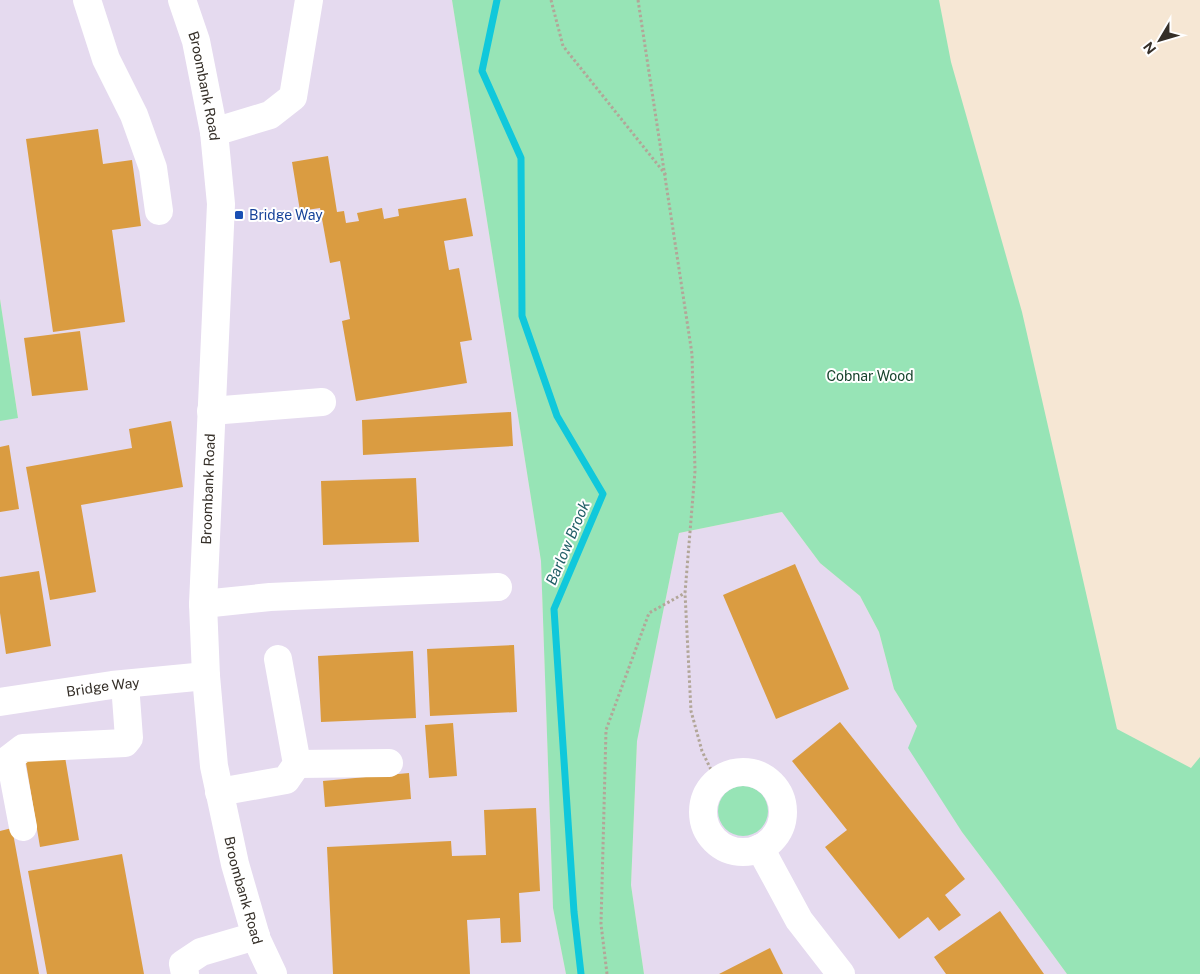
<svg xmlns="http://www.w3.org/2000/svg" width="1200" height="974" viewBox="0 0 1200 974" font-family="'Public Sans',sans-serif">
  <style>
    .industrial { fill: #e5daef }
    .green { fill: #97e4b6 }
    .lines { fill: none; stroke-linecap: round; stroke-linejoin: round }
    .stream { stroke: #10c8db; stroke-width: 7 }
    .building { fill: #da9c41 }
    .path { stroke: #b2a698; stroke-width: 3; stroke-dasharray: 2.5 2.5; stroke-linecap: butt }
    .minor { stroke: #fff; stroke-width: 28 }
    .transit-dot { fill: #1a4fb4; stroke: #fff; stroke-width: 2 }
    .labels { text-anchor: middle; stroke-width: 4; stroke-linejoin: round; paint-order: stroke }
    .street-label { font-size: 14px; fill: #352f28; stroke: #fff }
    .transit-label { font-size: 14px; fill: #164399; stroke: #fff; text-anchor: start }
    .park-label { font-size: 14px; fill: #17432c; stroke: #fff }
    .water-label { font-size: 15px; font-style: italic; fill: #215f67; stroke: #fff }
  </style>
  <rect width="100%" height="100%" fill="#f6e7d4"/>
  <path class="industrial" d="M 0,0 L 452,0 L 541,561 L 553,908 L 566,974 L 0,974 L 0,421 L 18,417 L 0,299 Z
    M 782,512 L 820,563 L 860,596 L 879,632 L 894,689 L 917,726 L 909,748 L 962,832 L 999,881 L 1067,974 L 644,974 L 631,885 L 637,740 L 679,533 Z"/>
  <path class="green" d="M 452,0 L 939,0 L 951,62 L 1022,312 L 1117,729 L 1191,768 L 1200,757 L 1200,974 L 1067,974 L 999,881 L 962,832 L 908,748 L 917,726 L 894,689 L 879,632 L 860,596 L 820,563 L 782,512 L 679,533 L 637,741 L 631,885 L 644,974 L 566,974 L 553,908 L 541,561 Z
    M 0,299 L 18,418 L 0,421 Z
    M718 811a25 25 0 1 1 50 0a25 25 0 1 1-50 0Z"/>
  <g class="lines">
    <path class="stream" d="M 497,0 L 482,71 L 521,158 L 522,316 L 557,416 L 603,494 L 554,609 L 574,912 L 581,974"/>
  </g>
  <path class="building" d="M 98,129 L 103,164 L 132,160 L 141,226 L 112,230 L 125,322 L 53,332 L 26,139 Z
    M 328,156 L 337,212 L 344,211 L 346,223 L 359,221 L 357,213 L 382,208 L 384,219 L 399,216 L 398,209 L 466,198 L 473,236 L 444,241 L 449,270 L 459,268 L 472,340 L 460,342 L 467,383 L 356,401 L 342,321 L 350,319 L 340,261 L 330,263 L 320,208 L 300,211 L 292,162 Z
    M 80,331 L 88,390 L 32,396 L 24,338 Z
    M 511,412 L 513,446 L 363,455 L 362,420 Z
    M 171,421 L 183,487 L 81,505 L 96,592 L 50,600 L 26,467 L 132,448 L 129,429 Z
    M 9,445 L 19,509 L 0,512 L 0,447 Z
    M 416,478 L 419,542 L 323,545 L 321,481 Z
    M 795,564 L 849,689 L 776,719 L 723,595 Z
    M 39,571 L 51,646 L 6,654 L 0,613 L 0,577 Z
    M 514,645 L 517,712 L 430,716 L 427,649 Z
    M 413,651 L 416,718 L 321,722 L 318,656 Z
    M 840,722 L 965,879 L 945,895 L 961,915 L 939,931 L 928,917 L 899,939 L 825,847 L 847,830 L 792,761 Z
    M 453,723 L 457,776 L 429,778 L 425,725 Z
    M 64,751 L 79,840 L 40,847 L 25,757 Z
    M 409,773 L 411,799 L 325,807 L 323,781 Z
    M 536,808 L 540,891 L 519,893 L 521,942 L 501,943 L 500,918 L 467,920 L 470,974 L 333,974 L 327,847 L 451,841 L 452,856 L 486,855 L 484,810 Z
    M 12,828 L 39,974 L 0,974 L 0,831 Z
    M 122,854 L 144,974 L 47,974 L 28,871 Z
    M 1000,911 L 1044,974 L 946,974 L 934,957 Z
    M 770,948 L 783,974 L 719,974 Z"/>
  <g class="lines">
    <path class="path" d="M 551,0 L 563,46 L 666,175
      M 638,0 L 692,354 L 695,471 L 685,593 L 691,711 L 702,751 L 717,782
      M 607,974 L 601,924 L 606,730 L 649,613 L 685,593"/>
    <g class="minor">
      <path d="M 87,0 L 106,59 L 134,115 L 153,168 L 159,211"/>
      <path id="s1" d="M 182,0 L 196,41 L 214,132 L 221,204 L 203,604 L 206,676 L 214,766 L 235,864 L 257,940 L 273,974"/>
      <path d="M 214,132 L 270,115 L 293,97 L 309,0"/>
      <path d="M 211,411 L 322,402"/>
      <path d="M 203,604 L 270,597 L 498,587"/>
      <path id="s2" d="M 0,702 L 112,685 L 206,676"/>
      <path d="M 297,764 L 389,763"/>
      <circle cx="743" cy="812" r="40"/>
      <path d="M 219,792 L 286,780 L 297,764 L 278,659"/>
      <path d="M 23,827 L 10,758 L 23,748 L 125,743 L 129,738 L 125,684"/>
      <path d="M 760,848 L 799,920 L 841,974"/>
      <path d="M 185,974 L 183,964 L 201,952 L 256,936"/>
    </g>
  </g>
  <rect class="transit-dot" x="234" y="210" width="10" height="10" rx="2.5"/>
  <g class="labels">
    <g class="street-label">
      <text dy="5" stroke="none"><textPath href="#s1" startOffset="89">Broombank Road</textPath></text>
      <text transform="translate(208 489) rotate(-88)" y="5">Broombank Road</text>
      <text dy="5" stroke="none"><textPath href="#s2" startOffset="104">Bridge Way</textPath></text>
      <text dy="5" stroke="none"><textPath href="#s1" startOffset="899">Broombank Road</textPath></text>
    </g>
    <g class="transit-label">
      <text x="249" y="220">Bridge Way</text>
    </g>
    <g class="park-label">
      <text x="870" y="381">Cobnar Wood</text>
    </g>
    <g class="water-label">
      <text transform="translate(568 543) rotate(-67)" y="5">Barlow Brook</text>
    </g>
  </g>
  <g transform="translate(1160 40) rotate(232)" stroke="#ffffff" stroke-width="4" paint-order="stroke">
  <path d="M0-4L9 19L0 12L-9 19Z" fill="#352f28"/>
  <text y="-8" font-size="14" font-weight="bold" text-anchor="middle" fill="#352f28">N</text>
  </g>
</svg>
